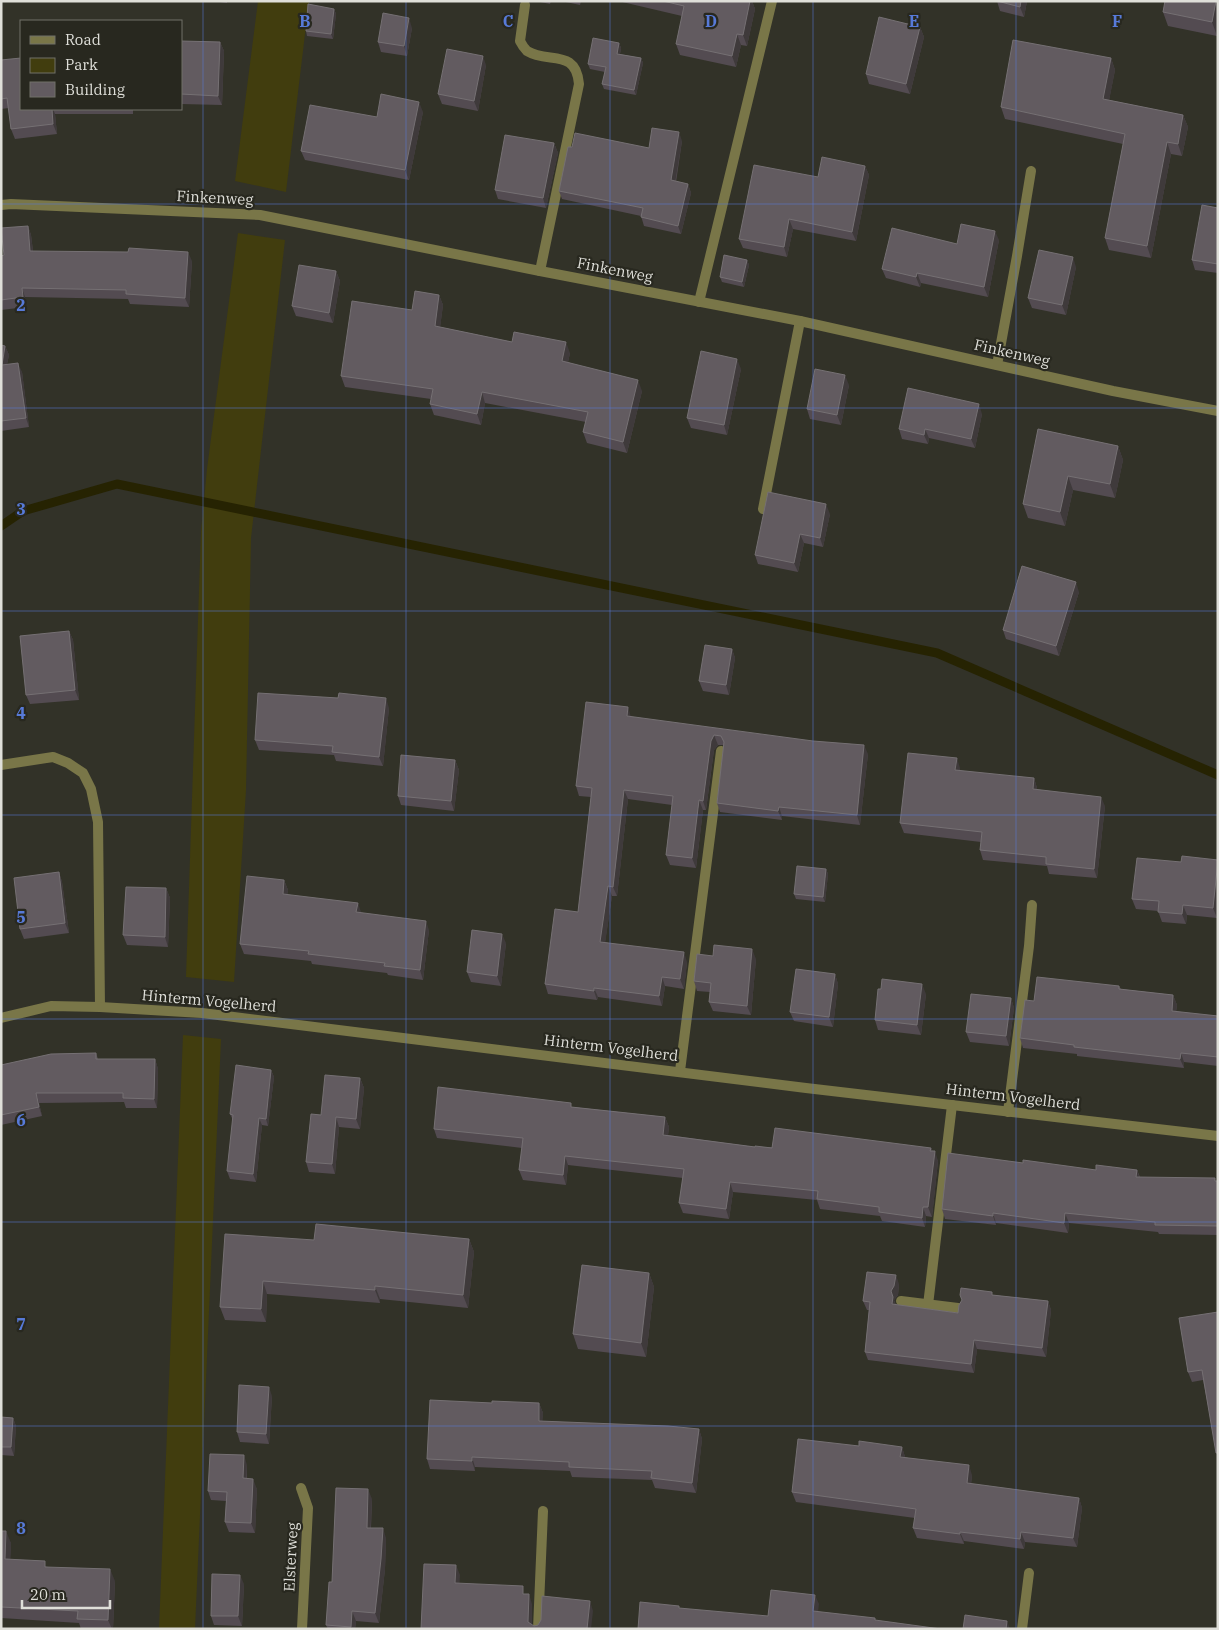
<svg xmlns="http://www.w3.org/2000/svg" width="1219" height="1630" viewBox="0 0 1219 1630" font-family="'IBM Plex Serif',serif">
  <style>
    .green { fill: #413d0e }
    .lines { fill: none; stroke-linecap: round; stroke-linejoin: round }
    .stream { stroke: #262302; stroke-width: 9 }
    .service { stroke: #797648; stroke-width: 10 }
    .minor { stroke: #797648; stroke-width: 10 }
    .wall { fill: #534b51 }
    .shaded-wall { fill: #3f3a3b }
    .building { fill: #625b60; stroke: #757073 }
    .grid { fill: none; stroke: #577ad8; stroke-width: 1; stroke-opacity: 0.55 }
    .labels { text-anchor: middle; stroke-width: 4.5; stroke-linejoin: round; paint-order: stroke }
    .street-label { font-size: 15px; fill: #dfdfd9; stroke: #28281f }
    .grid-label { font-size: 16px; text-anchor: middle; font-weight: bold; fill: #577ad8; stroke: #28281f; stroke-width: 4.5; stroke-linejoin: round; paint-order: stroke }
  </style>
  <rect width="100%" height="100%" fill="#323228"/>
  <path class="green" d="M 258,1 L 309,1 L 286,192 L 235,181 Z
    M 238,233 L 285,240 L 251,538 L 246,790 L 234,982 L 186,977 L 201,531 L 207,469 Z
    M 183,1035 L 221,1039 L 195,1629 L 159,1629 Z"/>
  <g class="lines">
    <path class="stream" d="M 1,526 L 23,511 L 117,484 L 937,653 L 1218,775"/>
    <path class="service" d="M 525,5 L 520,41 C 522,45 524,48 527,51 C 548,64 576,48 579,84 L 540,271
      M 699,302 L 772,1
      M 997,365 L 1017,256 L 1031,171
      M 763,509 L 800,321
      M 1,765 L 53,757 L 68,763 L 83,773 L 91,789 L 98,822 L 100,1007
      M 680,1071 L 721,751
      M 1008,1112 L 1029,946 L 1032,905
      M 901,1301 L 958,1308
      M 928,1305 L 952,1105
      M 538,1629 L 543,1511
      M 1022,1629 L 1029,1573"/>
    <path class="minor" d="M 1,205 L 11,204 L 260,215 L 540,271 L 800,321 L 1113,391 L 1218,411
      M 1,1018 L 51,1006 L 100,1007 L 202,1013 L 806,1088 L 1218,1136
      M 301,1488 L 308,1508 L 302,1629"/>
  </g>
  <path class="wall" d="M 213,1 L 227,1 L 227,3 Z
    M 536,1 L 551,1 L 550,4 Z
    M 561,1 L 581,1 L 580,5 Z
    M 618,1 L 752,1 L 755,9 L 747,46 L 741,45 L 736,67 L 680,55 L 676,44 L 682,16 Z
    M 997,1 L 1027,1 L 1024,17 L 1000,11 Z
    M 1218,1 L 1217,36 L 1168,26 L 1163,12 Z
    M 334,9 L 336,14 L 333,39 L 307,36 L 306,31 Z
    M 920,27 L 924,37 L 910,94 L 869,84 L 866,74 Z
    M 412,28 L 407,56 L 381,52 L 378,42 Z
    M 181,41 L 220,42 L 224,51 L 222,105 L 181,104 Z
    M 619,43 L 621,48 L 620,54 L 641,58 L 643,63 L 636,95 L 604,89 L 602,84 L 605,72 L 590,69 L 588,64 Z
    M 1111,58 L 1115,70 L 1109,100 L 1183,115 L 1188,127 L 1182,156 L 1171,154 L 1151,258 L 1109,250 L 1105,238 L 1123,144 L 1005,119 L 1001,107 Z
    M 1,60 L 21,109 L 133,109 L 133,114 L 55,114 L 57,134 L 15,139 L 11,129 L 9,108 L 1,109 Z
    M 486,65 L 478,111 L 442,104 L 438,94 Z
    M 423,112 L 409,180 L 305,160 L 301,151 L 377,117 Z
    M 682,141 L 676,182 L 688,184 L 691,193 L 681,234 L 644,226 L 641,216 L 562,199 L 559,191 L 572,147 L 649,148 Z
    M 554,143 L 558,153 L 546,208 L 498,199 L 495,190 Z
    M 865,166 L 869,175 L 856,241 L 793,229 L 787,257 L 743,248 L 739,239 L 818,177 Z
    M 1218,208 L 1218,273 L 1195,270 L 1192,260 Z
    M 28,226 L 31,235 L 33,251 L 192,261 L 189,307 L 130,304 L 128,299 L 25,297 L 26,307 L 1,310 L 1,256 L 4,255 Z
    M 999,240 L 988,297 L 921,283 L 920,287 L 886,278 L 882,269 Z
    M 747,260 L 749,265 L 744,287 L 722,282 L 720,277 Z
    M 1076,267 L 1066,315 L 1032,308 L 1028,298 Z
    M 336,271 L 340,281 L 333,323 L 296,316 L 292,306 Z
    M 439,295 L 443,305 L 440,327 L 512,342 L 570,353 L 568,362 L 642,391 L 627,453 L 587,443 L 583,432 L 586,422 L 485,403 L 481,425 L 434,415 L 430,404 L 431,399 L 345,387 L 341,376 L 412,310 Z
    M 1,345 L 5,346 L 9,355 L 7,364 L 22,372 L 29,427 L 1,431 Z
    M 741,369 L 727,435 L 691,428 L 687,418 Z
    M 849,385 L 841,425 L 810,419 L 807,409 Z
    M 982,414 L 975,448 L 929,438 L 928,444 L 902,439 L 899,429 Z
    M 1038,429 L 1118,446 L 1123,460 L 1115,498 L 1073,490 L 1065,526 L 1028,518 L 1023,504 Z
    M 830,514 L 823,547 L 804,543 L 798,572 L 758,564 L 755,555 Z
    M 1079,592 L 1059,656 L 1006,639 L 1003,630 Z
    M 69,631 L 73,640 L 79,700 L 30,704 L 26,695 Z
    M 732,649 L 735,658 L 729,695 L 703,691 L 699,681 Z
    M 389,708 L 383,766 L 336,761 L 334,755 L 259,750 L 255,740 Z
    M 631,717 L 868,754 L 860,825 L 782,816 L 782,820 L 720,812 L 717,803 L 724,745 L 718,745 L 714,750 L 706,810 L 703,810 L 696,868 L 670,865 L 666,855 L 672,805 L 628,799 L 617,896 L 612,896 L 605,942 L 687,962 L 684,989 L 665,986 L 662,1006 L 598,997 L 597,1000 L 548,994 L 545,984 L 578,912 L 591,797 L 579,796 L 576,786 Z
    M 455,760 L 459,770 L 454,811 L 401,805 L 398,796 Z
    M 960,768 L 960,771 L 1034,778 L 1037,788 L 1037,790 L 1105,806 L 1097,878 L 1049,874 L 1047,866 L 983,860 L 980,850 L 981,842 L 904,833 L 900,823 Z
    M 1218,860 L 1218,909 L 1217,918 L 1187,915 L 1186,924 L 1162,922 L 1158,911 L 1136,909 L 1132,899 L 1181,862 Z
    M 826,869 L 828,874 L 825,902 L 796,899 L 794,894 Z
    M 59,872 L 62,882 L 69,933 L 24,939 L 20,929 Z
    M 284,880 L 288,890 L 287,895 L 429,930 L 423,980 L 388,975 L 387,973 L 312,964 L 311,961 L 244,954 L 240,944 Z
    M 166,888 L 170,898 L 168,947 L 127,945 L 123,935 Z
    M 506,943 L 501,986 L 471,982 L 467,972 Z
    M 713,956 L 756,959 L 751,1015 L 713,1011 L 709,1002 L 710,992 L 697,991 L 694,981 Z
    M 835,974 L 838,984 L 833,1027 L 794,1021 L 790,1012 Z
    M 1119,986 L 1121,989 L 1173,995 L 1177,1005 L 1176,1012 L 1218,1016 L 1218,1066 L 1184,1062 L 1184,1068 L 1077,1056 L 1077,1054 L 1023,1048 L 1020,1038 L 1034,1001 Z
    M 926,994 L 921,1035 L 878,1030 L 875,1020 Z
    M 1011,998 L 1014,1008 L 1009,1046 L 970,1042 L 966,1032 Z
    M 96,1053 L 98,1059 L 155,1059 L 158,1069 L 157,1108 L 126,1108 L 124,1102 L 39,1103 L 42,1116 L 1,1125 L 1,1065 Z
    M 271,1070 L 274,1077 L 268,1126 L 262,1125 L 256,1182 L 230,1179 L 227,1171 L 233,1120 L 230,1114 Z
    M 360,1078 L 364,1088 L 360,1129 L 339,1127 L 335,1174 L 309,1172 L 306,1162 L 321,1115 Z
    M 573,1107 L 665,1117 L 669,1127 L 668,1135 L 755,1147 L 931,1148 L 938,1161 L 932,1217 L 926,1216 L 925,1227 L 882,1221 L 880,1216 L 820,1209 L 817,1200 L 733,1192 L 729,1219 L 683,1213 L 679,1203 L 683,1178 L 568,1165 L 566,1185 L 523,1180 L 519,1170 L 522,1148 L 437,1138 L 434,1129 Z
    M 1023,1163 L 1096,1170 L 1137,1170 L 1140,1177 L 1218,1181 L 1218,1235 L 1159,1234 L 1158,1232 L 1069,1223 L 1068,1233 L 996,1223 L 996,1225 L 945,1219 L 942,1209 Z
    M 469,1239 L 474,1252 L 468,1308 L 380,1299 L 380,1303 L 267,1294 L 266,1322 L 225,1320 L 220,1307 L 314,1240 Z
    M 649,1273 L 654,1287 L 646,1357 L 578,1349 L 573,1334 Z
    M 899,1284 L 898,1295 L 894,1300 L 896,1305 L 958,1313 L 993,1295 L 1048,1301 L 1051,1310 L 1046,1357 L 977,1349 L 974,1373 L 868,1360 L 865,1352 L 869,1310 L 867,1310 L 863,1301 Z
    M 1218,1312 L 1218,1457 L 1203,1380 L 1192,1382 L 1188,1372 Z
    M 272,1396 L 269,1444 L 240,1442 L 237,1432 Z
    M 492,1403 L 539,1403 L 543,1413 L 542,1421 L 699,1429 L 702,1439 L 696,1493 L 655,1488 L 652,1480 L 572,1477 L 570,1471 L 475,1467 L 475,1471 L 430,1469 L 427,1459 Z
    M 1,1417 L 13,1418 L 16,1426 L 14,1456 L 1,1455 Z
    M 859,1446 L 902,1447 L 905,1457 L 972,1475 L 971,1484 L 1079,1498 L 1082,1508 L 1077,1547 L 1025,1542 L 1024,1549 L 964,1541 L 964,1544 L 917,1538 L 913,1528 L 915,1518 L 796,1502 L 792,1492 Z
    M 247,1465 L 247,1479 L 257,1489 L 255,1533 L 229,1532 L 225,1522 L 226,1501 L 211,1500 L 208,1491 Z
    M 372,1499 L 371,1528 L 386,1538 L 385,1569 L 379,1623 L 356,1621 L 355,1629 L 328,1629 L 326,1625 L 332,1582 Z
    M 1,1531 L 11,1543 L 10,1559 L 115,1581 L 113,1629 L 81,1629 L 79,1623 L 1,1618 Z
    M 244,1584 L 242,1626 L 214,1625 L 211,1616 Z"/>
  <path class="shaded-wall" d="M 750,1 L 752,1 L 755,9 L 747,46 L 743,35 Z
    M 1021,1 L 1027,1 L 1024,17 L 1020,7 Z
    M 1216,1 L 1218,1 L 1217,36 L 1212,22 Z
    M 334,9 L 336,14 L 333,39 L 331,34 Z
    M 409,18 L 412,28 L 407,56 L 404,46 Z
    M 920,27 L 924,37 L 910,94 L 906,84 Z
    M 737,34 L 741,45 L 736,67 L 732,56 Z
    M 220,42 L 224,51 L 222,105 L 218,96 Z
    M 619,43 L 621,48 L 619,59 L 617,54 Z
    M 483,56 L 486,65 L 478,111 L 474,101 Z
    M 641,58 L 643,63 L 636,95 L 634,90 Z
    M 1111,58 L 1115,70 L 1107,111 L 1103,99 Z
    M 419,102 L 423,112 L 409,180 L 405,170 Z
    M 52,109 L 53,109 L 55,114 L 57,134 L 53,124 Z
    M 1183,115 L 1188,127 L 1182,156 L 1178,144 Z
    M 679,132 L 682,141 L 674,189 L 671,180 Z
    M 1167,142 L 1171,154 L 1151,258 L 1147,246 Z
    M 554,143 L 558,153 L 546,208 L 543,198 Z
    M 865,166 L 869,175 L 856,241 L 852,232 Z
    M 688,184 L 691,193 L 681,234 L 678,226 Z
    M 789,219 L 793,229 L 787,257 L 784,247 Z
    M 28,226 L 31,235 L 34,260 L 30,251 Z
    M 995,231 L 999,240 L 988,297 L 984,287 Z
    M 188,252 L 192,261 L 189,307 L 185,298 Z
    M 1073,257 L 1076,267 L 1066,315 L 1062,305 Z
    M 747,260 L 749,265 L 744,287 L 742,282 Z
    M 336,271 L 340,281 L 333,323 L 329,313 Z
    M 917,273 L 921,283 L 920,287 L 916,277 Z
    M 22,288 L 25,297 L 26,307 L 23,297 Z
    M 439,295 L 443,305 L 439,336 L 435,326 Z
    M 566,342 L 570,353 L 566,372 L 562,361 Z
    M 5,346 L 9,355 L 5,374 L 2,365 Z
    M 737,359 L 741,369 L 727,435 L 724,425 Z
    M 18,363 L 22,372 L 29,427 L 26,418 Z
    M 845,375 L 849,385 L 841,425 L 837,415 Z
    M 638,380 L 642,391 L 627,453 L 623,442 Z
    M 482,392 L 485,403 L 481,425 L 477,414 Z
    M 979,404 L 982,414 L 975,448 L 971,439 Z
    M 925,429 L 929,438 L 928,444 L 924,435 Z
    M 1118,446 L 1123,460 L 1115,498 L 1110,484 Z
    M 1068,476 L 1073,490 L 1065,526 L 1060,512 Z
    M 826,504 L 830,514 L 823,547 L 820,538 Z
    M 800,534 L 804,543 L 798,572 L 794,563 Z
    M 1076,582 L 1079,592 L 1059,656 L 1056,646 Z
    M 69,631 L 73,640 L 79,700 L 75,690 Z
    M 732,649 L 735,658 L 729,695 L 726,685 Z
    M 386,698 L 389,708 L 383,766 L 379,757 Z
    M 628,707 L 631,717 L 627,716 Z
    M 714,735 L 718,745 L 714,750 L 706,810 L 703,801 L 711,741 Z
    M 864,745 L 868,754 L 860,825 L 857,815 Z
    M 957,758 L 960,768 L 959,780 L 955,770 Z
    M 455,760 L 459,770 L 454,811 L 451,801 Z
    M 1034,778 L 1037,788 L 1036,799 L 1033,789 Z
    M 624,790 L 628,799 L 617,896 L 613,887 Z
    M 1101,797 L 1105,806 L 1097,878 L 1094,869 Z
    M 699,800 L 703,810 L 696,868 L 692,858 Z
    M 779,807 L 782,816 L 782,820 L 778,811 Z
    M 1218,864 L 1218,909 L 1217,918 L 1213,908 Z
    M 826,869 L 828,874 L 825,902 L 823,897 Z
    M 59,872 L 62,882 L 69,933 L 65,923 Z
    M 284,880 L 288,890 L 286,904 L 283,894 Z
    M 608,886 L 612,896 L 604,951 L 600,942 Z
    M 166,888 L 170,898 L 168,947 L 165,937 Z
    M 358,903 L 361,912 L 360,922 L 356,912 Z
    M 1183,905 L 1187,915 L 1186,924 L 1182,914 Z
    M 426,921 L 429,930 L 423,980 L 420,970 Z
    M 502,934 L 506,943 L 501,986 L 497,976 Z
    M 752,949 L 756,959 L 751,1015 L 747,1006 Z
    M 684,952 L 687,962 L 684,989 L 680,979 Z
    M 835,974 L 838,984 L 833,1027 L 829,1017 Z
    M 662,977 L 665,986 L 662,1006 L 659,996 Z
    M 922,984 L 926,994 L 921,1035 L 917,1025 Z
    M 594,988 L 598,997 L 597,1000 L 594,991 Z
    M 1173,995 L 1177,1005 L 1175,1020 L 1172,1011 Z
    M 1011,998 L 1014,1008 L 1009,1046 L 1006,1036 Z
    M 1181,1053 L 1184,1062 L 1184,1068 L 1180,1059 Z
    M 155,1059 L 158,1069 L 157,1108 L 154,1099 Z
    M 271,1070 L 274,1077 L 268,1126 L 266,1119 Z
    M 360,1078 L 364,1088 L 360,1129 L 356,1119 Z
    M 36,1093 L 39,1103 L 42,1116 L 39,1107 Z
    M 336,1117 L 339,1127 L 335,1174 L 332,1164 Z
    M 665,1117 L 669,1127 L 667,1144 L 663,1135 Z
    M 259,1118 L 262,1125 L 256,1182 L 253,1174 Z
    M 931,1148 L 934,1158 L 935,1151 L 938,1161 L 932,1217 L 928,1207 Z
    M 565,1156 L 568,1165 L 566,1185 L 563,1175 Z
    M 1137,1170 L 1140,1179 L 1136,1177 Z
    M 730,1182 L 733,1192 L 729,1219 L 726,1209 Z
    M 923,1207 L 926,1216 L 925,1227 L 922,1218 Z
    M 993,1213 L 996,1223 L 996,1225 L 993,1216 Z
    M 1065,1213 L 1069,1223 L 1068,1233 L 1064,1223 Z
    M 469,1239 L 474,1252 L 468,1308 L 463,1295 Z
    M 649,1273 L 654,1287 L 646,1357 L 641,1343 Z
    M 896,1275 L 899,1284 L 898,1295 L 894,1300 L 896,1306 L 892,1304 L 891,1291 Z
    M 263,1281 L 267,1294 L 266,1322 L 261,1309 Z
    M 375,1286 L 380,1299 L 380,1303 L 375,1290 Z
    M 1048,1301 L 1051,1310 L 1046,1357 L 1042,1348 Z
    M 974,1340 L 977,1349 L 974,1373 L 971,1364 Z
    M 269,1387 L 272,1396 L 269,1444 L 266,1434 Z
    M 539,1403 L 543,1413 L 542,1430 L 539,1421 Z
    M 13,1418 L 16,1426 L 14,1456 L 11,1447 Z
    M 699,1429 L 702,1439 L 696,1493 L 692,1483 Z
    M 902,1447 L 905,1457 L 904,1466 L 900,1457 Z
    M 244,1455 L 247,1465 L 246,1488 L 243,1478 Z
    M 472,1457 L 475,1467 L 475,1471 L 472,1461 Z
    M 969,1465 L 972,1475 L 970,1493 L 967,1483 Z
    M 253,1479 L 257,1489 L 255,1533 L 251,1523 Z
    M 368,1489 L 372,1499 L 370,1538 L 367,1528 Z
    M 1079,1498 L 1082,1508 L 1077,1547 L 1073,1538 Z
    M 383,1528 L 386,1538 L 385,1569 L 379,1623 L 375,1613 Z
    M 6,1531 L 11,1543 L 10,1571 L 5,1559 Z
    M 960,1532 L 964,1541 L 964,1544 L 960,1534 Z
    M 1021,1532 L 1025,1542 L 1024,1549 L 1020,1539 Z
    M 456,1565 L 460,1575 L 459,1593 L 455,1583 Z
    M 110,1569 L 115,1581 L 113,1629 L 112,1629 L 108,1620 Z
    M 240,1575 L 244,1584 L 242,1626 L 238,1616 Z
    M 529,1594 L 532,1604 L 532,1629 L 528,1622 Z
    M 815,1595 L 819,1604 L 817,1621 L 813,1611 Z
    M 590,1601 L 593,1611 L 591,1629 L 587,1629 Z
    M 352,1611 L 356,1621 L 355,1629 L 352,1629 L 351,1627 Z
    M 1007,1621 L 1010,1629 L 1006,1629 Z"/>
  <path class="building" d="M 663,1 L 750,1 L 743,35 L 737,34 L 732,56 L 676,44 L 684,6 Z
    M 997,1 L 1021,1 L 1020,7 Z
    M 1165,1 L 1216,1 L 1212,22 L 1163,12 Z
    M 308,4 L 334,9 L 331,34 L 306,31 Z
    M 383,13 L 409,18 L 404,46 L 378,42 Z
    M 879,17 L 920,27 L 906,84 L 866,74 Z
    M 593,38 L 619,43 L 617,54 L 641,58 L 634,90 L 602,84 L 606,67 L 588,64 Z
    M 1013,40 L 1111,58 L 1103,99 L 1183,115 L 1178,144 L 1167,142 L 1147,246 L 1105,238 L 1125,134 L 1001,107 Z
    M 181,41 L 220,42 L 218,96 L 181,94 Z
    M 447,49 L 483,56 L 474,101 L 438,94 Z
    M 21,58 L 21,109 L 52,109 L 53,124 L 11,129 L 7,98 L 1,99 L 1,60 Z
    M 381,94 L 419,102 L 405,170 L 301,151 L 310,105 L 377,117 Z
    M 652,128 L 679,132 L 671,180 L 688,184 L 678,226 L 641,217 L 643,208 L 559,191 L 568,147 L 572,147 L 575,133 L 649,148 Z
    M 505,135 L 554,143 L 543,198 L 495,190 Z
    M 822,157 L 865,166 L 852,232 L 789,219 L 784,247 L 739,239 L 754,165 L 818,177 Z
    M 1202,205 L 1218,208 L 1218,264 L 1192,260 Z
    M 961,224 L 995,231 L 984,287 L 917,273 L 916,277 L 882,269 L 892,228 L 957,244 Z
    M 28,226 L 30,251 L 128,252 L 129,248 L 188,252 L 185,298 L 126,294 L 126,290 L 22,288 L 23,297 L 1,300 L 1,256 L 4,255 L 1,228 Z
    M 1039,250 L 1073,257 L 1062,305 L 1028,298 Z
    M 724,255 L 747,260 L 742,282 L 720,277 Z
    M 299,265 L 336,271 L 329,313 L 292,306 Z
    M 415,291 L 439,295 L 435,326 L 512,342 L 514,332 L 566,342 L 562,361 L 638,380 L 623,442 L 583,432 L 588,412 L 482,392 L 477,414 L 430,404 L 433,389 L 341,376 L 352,301 L 412,310 Z
    M 1,345 L 5,346 L 2,365 L 18,363 L 26,418 L 1,421 Z
    M 701,351 L 737,359 L 724,425 L 687,418 Z
    M 815,369 L 845,375 L 837,415 L 807,409 Z
    M 908,388 L 979,404 L 971,439 L 925,429 L 924,435 L 899,429 Z
    M 1038,429 L 1118,446 L 1110,484 L 1068,476 L 1060,512 L 1023,504 Z
    M 768,492 L 826,504 L 820,538 L 800,534 L 794,563 L 755,555 Z
    M 1022,566 L 1076,582 L 1056,646 L 1003,630 Z
    M 69,631 L 75,690 L 26,695 L 20,636 Z
    M 705,645 L 732,649 L 726,685 L 699,681 Z
    M 258,693 L 338,698 L 339,693 L 386,698 L 379,757 L 332,752 L 333,746 L 255,740 Z
    M 586,702 L 628,707 L 627,716 L 813,741 L 864,745 L 857,815 L 779,807 L 778,811 L 717,803 L 724,742 L 721,736 L 714,735 L 711,741 L 703,801 L 699,800 L 692,858 L 666,855 L 673,796 L 624,790 L 613,887 L 608,886 L 600,942 L 684,952 L 680,979 L 662,977 L 659,996 L 594,988 L 594,991 L 545,984 L 555,909 L 578,912 L 592,788 L 576,786 Z
    M 908,753 L 957,758 L 955,770 L 1034,778 L 1033,789 L 1101,797 L 1094,869 L 1046,864 L 1046,857 L 980,850 L 982,832 L 900,823 Z
    M 401,755 L 455,760 L 451,801 L 398,796 Z
    M 1182,856 L 1218,860 L 1213,908 L 1183,905 L 1182,914 L 1158,912 L 1159,901 L 1132,899 L 1137,858 L 1181,862 Z
    M 797,866 L 826,869 L 823,897 L 794,894 Z
    M 59,872 L 65,923 L 20,929 L 14,878 Z
    M 247,876 L 284,880 L 283,894 L 358,903 L 356,912 L 426,921 L 420,970 L 384,966 L 385,963 L 308,954 L 309,951 L 240,944 Z
    M 126,887 L 166,888 L 165,937 L 123,935 Z
    M 472,930 L 502,934 L 497,976 L 467,972 Z
    M 714,945 L 752,949 L 747,1006 L 709,1002 L 711,983 L 694,981 L 697,954 L 713,956 Z
    M 796,969 L 835,974 L 829,1017 L 790,1012 Z
    M 1037,977 L 1119,986 L 1119,989 L 1173,995 L 1172,1011 L 1218,1016 L 1218,1057 L 1181,1053 L 1180,1059 L 1074,1047 L 1074,1045 L 1020,1038 L 1025,1000 L 1034,1001 Z
    M 882,979 L 922,984 L 917,1025 L 875,1020 L 878,989 L 881,989 Z
    M 971,994 L 1011,998 L 1006,1036 L 966,1032 Z
    M 96,1053 L 96,1059 L 155,1059 L 154,1099 L 123,1098 L 123,1093 L 36,1093 L 39,1107 L 1,1115 L 1,1065 L 51,1054 Z
    M 236,1065 L 271,1070 L 266,1119 L 259,1118 L 253,1174 L 227,1171 L 233,1115 L 230,1114 Z
    M 325,1075 L 360,1078 L 356,1119 L 336,1117 L 332,1164 L 306,1162 L 311,1114 L 321,1115 Z
    M 438,1087 L 571,1103 L 571,1107 L 665,1117 L 663,1135 L 755,1147 L 755,1146 L 772,1148 L 775,1128 L 931,1148 L 930,1151 L 935,1151 L 928,1207 L 923,1207 L 922,1218 L 879,1212 L 879,1207 L 817,1199 L 818,1191 L 730,1182 L 726,1209 L 679,1203 L 684,1169 L 565,1156 L 563,1175 L 519,1170 L 523,1138 L 434,1129 Z
    M 948,1153 L 1023,1163 L 1023,1160 L 1096,1170 L 1096,1165 L 1137,1170 L 1136,1177 L 1215,1178 L 1215,1181 L 1218,1181 L 1218,1226 L 1155,1225 L 1155,1222 L 1065,1213 L 1064,1223 L 993,1213 L 993,1216 L 942,1209 Z
    M 316,1224 L 469,1239 L 463,1295 L 375,1286 L 375,1290 L 263,1281 L 261,1309 L 220,1307 L 225,1234 L 314,1240 Z
    M 582,1265 L 649,1273 L 641,1343 L 573,1334 Z
    M 867,1272 L 896,1275 L 894,1286 L 891,1291 L 893,1297 L 892,1304 L 958,1313 L 959,1305 L 962,1300 L 960,1295 L 961,1288 L 992,1292 L 992,1295 L 1048,1301 L 1042,1348 L 974,1340 L 971,1364 L 865,1352 L 870,1302 L 863,1301 Z
    M 1218,1312 L 1218,1453 L 1216,1453 L 1202,1370 L 1188,1372 L 1179,1318 Z
    M 239,1385 L 269,1387 L 266,1434 L 237,1432 Z
    M 430,1400 L 492,1403 L 492,1401 L 539,1403 L 539,1421 L 668,1426 L 699,1429 L 692,1483 L 651,1478 L 652,1471 L 569,1467 L 569,1462 L 472,1457 L 472,1461 L 427,1459 Z
    M 1,1417 L 13,1418 L 11,1447 L 1,1447 Z
    M 798,1439 L 859,1446 L 859,1441 L 902,1447 L 900,1457 L 969,1465 L 967,1483 L 1079,1498 L 1073,1538 L 1021,1532 L 1020,1539 L 960,1532 L 960,1534 L 913,1528 L 916,1509 L 792,1492 Z
    M 210,1454 L 244,1455 L 243,1478 L 253,1479 L 251,1523 L 225,1522 L 227,1492 L 208,1491 Z
    M 336,1488 L 368,1489 L 367,1528 L 383,1528 L 381,1559 L 375,1613 L 352,1611 L 351,1627 L 326,1625 L 329,1582 L 332,1582 Z
    M 1,1531 L 6,1531 L 5,1559 L 45,1561 L 45,1567 L 110,1569 L 108,1620 L 77,1619 L 78,1611 L 1,1607 Z
    M 424,1564 L 456,1565 L 455,1583 L 523,1586 L 523,1594 L 529,1594 L 528,1622 L 534,1626 L 538,1625 L 541,1620 L 542,1596 L 590,1601 L 587,1629 L 421,1629 Z
    M 212,1574 L 240,1575 L 238,1616 L 211,1616 Z
    M 771,1590 L 815,1595 L 813,1611 L 875,1618 L 875,1620 L 941,1629 L 638,1629 L 640,1602 L 679,1606 L 679,1608 L 768,1616 Z
    M 965,1615 L 1007,1621 L 1006,1629 L 963,1629 Z"/>
  <path class="grid" d="M 203,1 L 203,1629M 406,1 L 406,1629M 610,1 L 610,1629M 813,1 L 813,1629M 1016,1 L 1016,1629M 1,204 L 1218,204M 1,408 L 1218,408M 1,611 L 1218,611M 1,815 L 1218,815M 1,1019 L 1218,1019M 1,1222 L 1218,1222M 1,1426 L 1218,1426"/>
  <g class="labels">
    <g class="street-label">
      <text transform="translate(215 198) rotate(3)" y="5">Finkenweg</text>
      <text transform="translate(615 270) rotate(11)" y="5">Finkenweg</text>
      <text transform="translate(1012 353) rotate(13)" y="5">Finkenweg</text>
      <text transform="translate(209 1001) rotate(5)" y="5">Hinterm Vogelherd</text>
      <text transform="translate(611 1048) rotate(7)" y="5">Hinterm Vogelherd</text>
      <text transform="translate(1013 1097) rotate(7)" y="5">Hinterm Vogelherd</text>
      <text transform="translate(291 1557) rotate(-87)" y="5">Elsterweg</text>
    </g>
  </g>
  <g class="grid-label">
    <text x="305" y="27">B</text>
    <text x="508" y="27">C</text>
    <text x="711" y="27">D</text>
    <text x="914" y="27">E</text>
    <text x="1117" y="27">F</text>
    <text x="21" y="311">2</text>
    <text x="21" y="515">3</text>
    <text x="21" y="719">4</text>
    <text x="21" y="923">5</text>
    <text x="21" y="1126">6</text>
    <text x="21" y="1330">7</text>
    <text x="21" y="1534">8</text>
  </g>
  <rect width="1219" height="1630" fill="none" stroke="#dfdfd9" stroke-width="5"/>
  <rect x="20" y="20" width="162" height="90" fill="#28281f" stroke="#717169"/>
  <rect x="30" y="36" width="25" height="8" fill="#797648" stroke="#717169"/>
  <text x="65" y="45" font-size="15" fill="#dfdfd9">Road</text>
  <rect x="30" y="58" width="25" height="15" fill="#413d0e" stroke="#717169"/>
  <text x="65" y="70" font-size="15" fill="#dfdfd9">Park</text>
  <rect x="30" y="82" width="25" height="15" fill="#625b60" stroke="#717169"/>
  <text x="65" y="95" font-size="15" fill="#dfdfd9">Building</text>
  <path d="M22 1600v8h88v-8" fill="none" stroke="#dfdfd9" stroke-width="2.5"/>
  <text x="30" y="1600" font-size="15" fill="#dfdfd9" stroke="#28281f" stroke-width="4" paint-order="stroke">20 m</text>
</svg>
